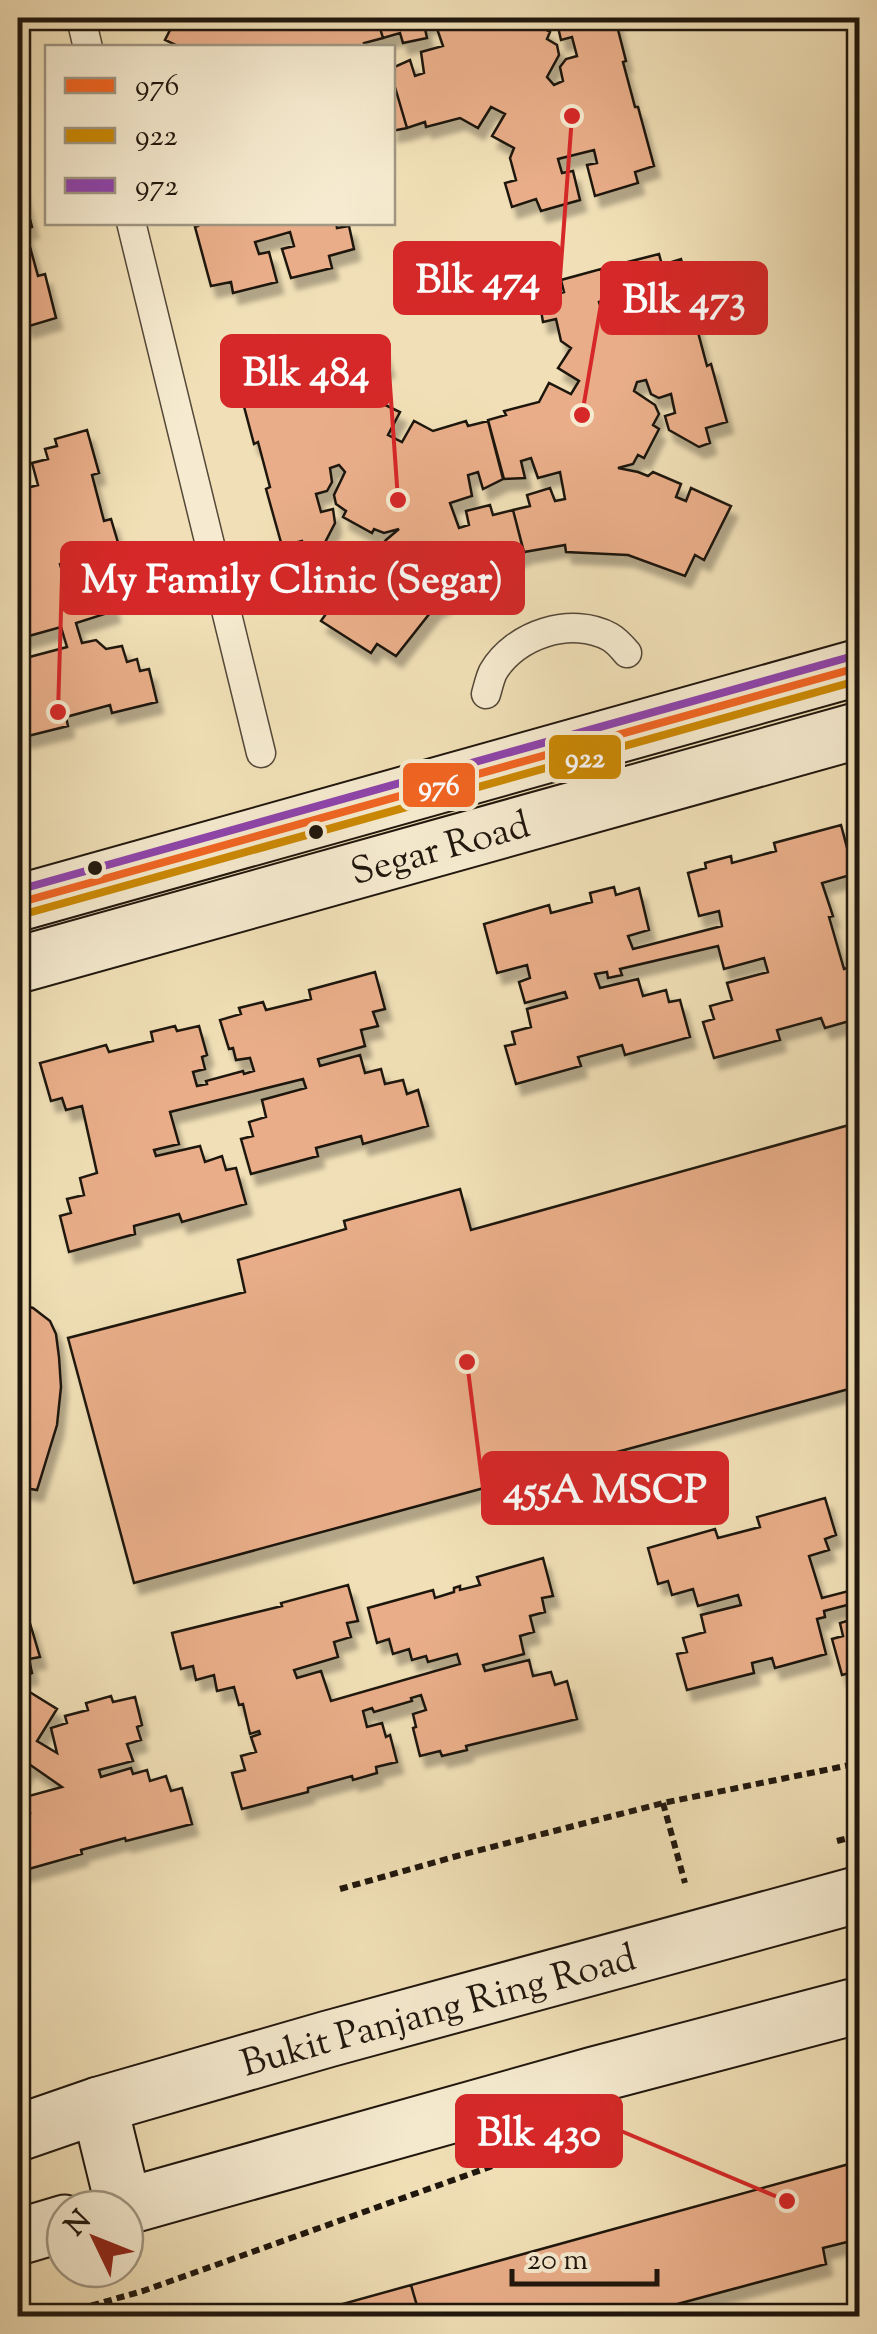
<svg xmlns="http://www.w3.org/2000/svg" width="877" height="2334" viewBox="0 0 877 2334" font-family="'Sorts Mill Goudy',serif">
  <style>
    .building { fill: #e9ae89; stroke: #1f160d; stroke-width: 2.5; filter: url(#shadow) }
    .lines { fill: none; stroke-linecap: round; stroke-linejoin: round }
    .lane-casing { stroke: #544838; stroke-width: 31 }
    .secondary-casing { stroke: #1f160d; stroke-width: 59 }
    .path { stroke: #1f160d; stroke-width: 6; stroke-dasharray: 8 5; stroke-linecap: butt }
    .lane { stroke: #f6ebd0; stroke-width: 28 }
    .secondary { stroke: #f6ebd0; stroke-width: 55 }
    .bus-1-casing { stroke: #f6ebd0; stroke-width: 15 }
    .bus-2-casing { stroke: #f6ebd0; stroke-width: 15 }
    .bus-3-casing { stroke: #f6ebd0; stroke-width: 15 }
    .bus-1 { stroke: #f26522; stroke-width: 8 }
    .bus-2 { stroke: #cc8903; stroke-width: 8 }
    .bus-3 { stroke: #8e44ad; stroke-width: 8 }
    .bus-dot { fill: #1f160d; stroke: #f6ebd0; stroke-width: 4 }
    .labels { text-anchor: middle; stroke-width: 8; stroke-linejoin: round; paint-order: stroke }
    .street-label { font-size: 38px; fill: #1f160d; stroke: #f6ebd0 }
    .leader { fill: none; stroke: #d62828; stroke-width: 4 }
    .callout-dot { fill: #d62828; stroke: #f6ebd0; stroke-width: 4 }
    .callout { fill: #d62828; stroke: #d62828; stroke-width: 4 }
    .callout-label { font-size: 40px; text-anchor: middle; font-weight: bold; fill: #fff }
    .line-badge { stroke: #f6ebd0; stroke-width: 4 }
    .badge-label { font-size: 28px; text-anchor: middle; font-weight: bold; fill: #fff }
  </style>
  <defs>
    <filter id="shadow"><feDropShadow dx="6" dy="11" stdDeviation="2.5" flood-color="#0004"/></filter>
  </defs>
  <rect width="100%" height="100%" fill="#f1e0b7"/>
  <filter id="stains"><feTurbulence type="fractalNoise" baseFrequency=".002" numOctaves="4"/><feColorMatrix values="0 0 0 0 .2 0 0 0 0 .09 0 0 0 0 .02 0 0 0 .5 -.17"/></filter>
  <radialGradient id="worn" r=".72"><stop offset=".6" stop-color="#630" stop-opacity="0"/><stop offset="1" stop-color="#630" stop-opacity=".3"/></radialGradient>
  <path class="building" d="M 176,18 L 377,18 L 383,38 L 364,43 L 366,48 L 213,48 L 209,46 L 208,48 L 182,48 L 165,40 Z
    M 377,18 L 514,18 L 519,20 L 525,18 L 550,32 L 547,39 L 557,45 L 559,55 L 547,77 L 554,85 L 563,81 L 560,67 L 566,59 L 577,56 L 572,37 L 561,40 L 558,27 L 563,18 L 615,18 L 626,61 L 623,62 L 635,107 L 638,107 L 654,166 L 635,172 L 638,183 L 595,196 L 587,165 L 597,163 L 594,150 L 558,159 L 562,173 L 573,171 L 580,200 L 541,211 L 536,199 L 512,207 L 505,183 L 516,180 L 510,158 L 514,148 L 492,136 L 505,114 L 491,107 L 478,128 L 460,118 L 426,127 L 425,122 L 407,128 L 392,77 L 392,68 L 410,60 L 415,76 L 424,73 L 421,52 L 443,46 L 434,20 L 424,24 L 427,38 L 403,43 L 400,33 L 383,38 Z
    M 392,77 L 407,128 L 392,131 Z
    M 21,185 L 32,227 L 25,229 L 38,276 L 45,274 L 56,318 L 26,327 L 24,319 L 18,321 L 18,186 Z
    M 197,222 L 336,222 L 337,228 L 349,226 L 354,249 L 329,256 L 332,268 L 291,278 L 282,249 L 294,246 L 290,232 L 255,242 L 259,254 L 269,252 L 277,282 L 233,293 L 231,282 L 211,286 L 195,227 L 198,226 Z
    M 659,254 L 662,265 L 681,259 L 698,320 L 695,321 L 707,366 L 711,364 L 727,422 L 706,428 L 710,443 L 699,447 L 669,430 L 665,416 L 675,413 L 671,394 L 659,398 L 651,394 L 646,380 L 637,382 L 634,391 L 655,405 L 659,414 L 653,425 L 659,429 L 644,458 L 638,455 L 633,464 L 618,468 L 638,472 L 648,476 L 653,472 L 681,484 L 676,497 L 686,501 L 691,488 L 731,506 L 704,560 L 695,555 L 685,576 L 628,555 L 566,552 L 565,545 L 524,552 L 513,510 L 530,506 L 527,495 L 550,488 L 555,501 L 565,499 L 560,472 L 538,478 L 531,458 L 521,461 L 525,478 L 504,479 L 488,420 L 506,415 L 504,411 L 539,402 L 549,383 L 571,394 L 579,381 L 558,368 L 571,348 L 561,341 L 556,319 L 543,322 L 539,299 L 564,292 L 561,280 L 601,269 L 610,298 L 599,302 L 603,315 L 639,305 L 634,292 L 624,295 L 616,265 Z
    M 352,338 L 356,350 L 380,343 L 388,366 L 376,369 L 383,391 L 379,402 L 400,412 L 388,435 L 402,442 L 414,421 L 433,431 L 466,421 L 468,426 L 488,421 L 503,479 L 483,489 L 478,472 L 468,475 L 472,496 L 450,503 L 459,528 L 469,525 L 466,511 L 490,505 L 493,515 L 513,510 L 524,553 L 482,568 L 486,575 L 434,608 L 396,656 L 377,644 L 371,653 L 321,621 L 346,585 L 357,593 L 364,584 L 353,576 L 371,550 L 376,552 L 386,540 L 399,529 L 384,533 L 374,529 L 372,533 L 343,517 L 346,511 L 336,504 L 334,495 L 345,472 L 339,465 L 330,468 L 332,482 L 327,491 L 316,494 L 321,512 L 333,509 L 335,523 L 319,554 L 307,556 L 302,541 L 282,546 L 266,489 L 270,487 L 258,442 L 254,444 L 238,384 L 257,378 L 254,367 L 297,354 L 305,384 L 295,387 L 298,400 L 334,390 L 330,376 L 319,379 L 311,350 Z
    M 87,430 L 99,473 L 92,475 L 104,521 L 111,519 L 124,563 L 94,572 L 91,564 L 78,568 L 76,559 L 60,564 L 67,589 L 104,578 L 114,611 L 76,623 L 82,643 L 96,640 L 106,649 L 122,646 L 127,662 L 137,659 L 140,671 L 149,669 L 157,702 L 112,713 L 110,705 L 66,717 L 68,726 L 24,737 L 18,714 L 18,660 L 67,647 L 61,627 L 18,639 L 18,513 L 28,510 L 23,489 L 38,485 L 32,463 L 48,459 L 45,449 L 57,446 L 55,439 Z
    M 841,825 L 854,874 L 822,883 L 833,916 L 829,917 L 844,969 L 860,965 L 860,1018 L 825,1028 L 821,1018 L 777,1030 L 780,1040 L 714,1058 L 703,1022 L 714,1019 L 710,1006 L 732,1000 L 727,983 L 768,972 L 764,958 L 724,969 L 718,946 L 620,969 L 622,975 L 608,978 L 607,972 L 595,974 L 600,988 L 638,979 L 643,996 L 666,990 L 669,1002 L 680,1000 L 690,1037 L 625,1055 L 622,1045 L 578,1057 L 581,1066 L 516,1084 L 505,1046 L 515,1044 L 512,1032 L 531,1027 L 527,1009 L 567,998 L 565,992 L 525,1003 L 519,982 L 530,978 L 527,965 L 497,973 L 484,924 L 549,905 L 551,913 L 592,902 L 590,893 L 614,887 L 616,895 L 639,888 L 649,930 L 628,936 L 633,949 L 722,926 L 719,911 L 699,916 L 688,873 L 706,868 L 705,863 L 731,856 L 732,863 L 776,851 L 774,843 Z
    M 375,972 L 385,1009 L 373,1012 L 378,1026 L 361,1030 L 365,1046 L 318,1059 L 320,1066 L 360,1055 L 365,1073 L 381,1069 L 385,1084 L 403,1080 L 407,1094 L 418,1090 L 428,1126 L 363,1144 L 361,1136 L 316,1148 L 318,1156 L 251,1174 L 241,1139 L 253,1136 L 249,1122 L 266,1117 L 262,1100 L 306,1088 L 303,1079 L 170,1112 L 179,1144 L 154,1150 L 156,1156 L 200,1146 L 205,1162 L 222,1156 L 226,1170 L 236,1168 L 246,1204 L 182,1222 L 179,1214 L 134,1226 L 135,1234 L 69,1252 L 60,1216 L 71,1213 L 67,1199 L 84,1195 L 80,1178 L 97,1173 L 82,1106 L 66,1110 L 62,1098 L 51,1101 L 40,1063 L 106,1045 L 109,1052 L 153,1041 L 151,1032 L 175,1026 L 177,1031 L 199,1026 L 207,1055 L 202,1057 L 205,1069 L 193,1072 L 197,1086 L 207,1084 L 206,1081 L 243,1071 L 244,1074 L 254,1071 L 250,1058 L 236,1060 L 233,1048 L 229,1049 L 220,1020 L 241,1014 L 239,1008 L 263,1002 L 266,1010 L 311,999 L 309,990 Z
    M 860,1122 L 860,1386 L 134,1583 L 68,1338 L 245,1292 L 238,1260 L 346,1229 L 344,1221 L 460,1189 L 471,1230 Z
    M 18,1304 L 33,1308 L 50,1321 L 56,1334 L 59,1357 L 61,1387 L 57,1425 L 37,1490 L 18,1487 Z
    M 825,1498 L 836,1535 L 825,1539 L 829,1550 L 809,1556 L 822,1598 L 860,1588 L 860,1616 L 855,1603 L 824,1611 L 825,1617 L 817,1619 L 826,1654 L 775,1668 L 772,1658 L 752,1663 L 754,1673 L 687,1690 L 677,1654 L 687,1652 L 683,1638 L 705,1632 L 701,1615 L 741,1605 L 738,1595 L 698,1606 L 693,1589 L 672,1595 L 668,1581 L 658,1584 L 648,1548 L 715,1529 L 718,1538 L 760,1527 L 757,1517 Z
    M 543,1558 L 553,1596 L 542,1598 L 545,1612 L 530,1616 L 534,1632 L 520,1636 L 524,1654 L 483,1665 L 485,1671 L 529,1660 L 533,1676 L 551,1672 L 555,1685 L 567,1681 L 577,1719 L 466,1746 L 467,1750 L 442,1756 L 440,1751 L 420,1756 L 413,1728 L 416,1727 L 413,1714 L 426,1710 L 421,1695 L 411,1698 L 412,1701 L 374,1712 L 372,1708 L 363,1711 L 367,1727 L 382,1723 L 386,1737 L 390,1735 L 397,1762 L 376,1767 L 377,1773 L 353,1780 L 352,1776 L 308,1788 L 308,1792 L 242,1809 L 232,1773 L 245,1770 L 241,1756 L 256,1752 L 251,1737 L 260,1734 L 259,1731 L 250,1734 L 243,1704 L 239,1705 L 234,1687 L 217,1691 L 214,1675 L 196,1680 L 193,1666 L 181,1669 L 172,1633 L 282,1606 L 281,1603 L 348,1585 L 358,1621 L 347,1623 L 351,1637 L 334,1642 L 338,1657 L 294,1670 L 297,1678 L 321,1671 L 331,1701 L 460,1664 L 457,1654 L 428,1662 L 426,1656 L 412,1660 L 409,1649 L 393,1654 L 389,1639 L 377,1643 L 368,1608 L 433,1590 L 435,1598 L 454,1592 L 454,1588 L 460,1586 L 460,1590 L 480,1585 L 477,1577 Z
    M 860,1617 L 860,1670 L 842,1675 L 832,1639 L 843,1636 L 840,1623 Z
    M 29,1620 L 40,1657 L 29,1659 L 32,1673 L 18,1677 L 18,1623 Z
    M 28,1691 L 57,1709 L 37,1741 L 57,1753 L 51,1728 L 67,1723 L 65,1716 L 88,1710 L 86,1703 L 111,1696 L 113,1702 L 135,1697 L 142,1725 L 137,1727 L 141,1740 L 127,1744 L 133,1761 L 99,1770 L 101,1777 L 131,1768 L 133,1774 L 147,1770 L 150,1781 L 166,1776 L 171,1791 L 182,1788 L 192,1824 L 126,1841 L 125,1838 L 81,1850 L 82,1854 L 18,1872 L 18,1817 L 30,1813 L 25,1797 L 62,1787 L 29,1764 L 18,1783 L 18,1706 Z
    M 860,2161 L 860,2276 L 851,2241 L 823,2248 L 826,2264 L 633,2316 L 420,2316 L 411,2285 Z
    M 411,2285 L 420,2316 L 331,2316 L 328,2308 Z"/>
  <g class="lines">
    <defs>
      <path id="lane" d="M 81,18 L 88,48
        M 131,222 L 261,753
        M 486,694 C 488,687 490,678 493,672 C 515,634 572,616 610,637 C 617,641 622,647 627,653"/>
      <g id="secondary">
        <path d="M 18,903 L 860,667"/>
        <path id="s1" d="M 18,965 L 860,730"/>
        <path d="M 99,2105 L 124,2207"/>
        <path id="s2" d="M 18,2133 L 99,2105 L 328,2039 L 860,1894"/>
        <path d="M 117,2209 L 594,2075 L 860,2005"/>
        <path d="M 18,2237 L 65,2223"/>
      </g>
    </defs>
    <use href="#lane" class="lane-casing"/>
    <use href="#secondary" class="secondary-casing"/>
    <path class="path" d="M 663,1803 L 685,1883
      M 837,1841 L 860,1835
      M 340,1889 L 457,1856 L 663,1803 L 860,1763
      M 54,2316 L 143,2291 L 540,2149"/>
    <use href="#lane" class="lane"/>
    <use href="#secondary" class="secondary"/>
    <defs>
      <path id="bus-1" d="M 18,903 L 860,667"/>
      <path id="bus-2" d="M 21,915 L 860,680"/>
      <path id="bus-3" d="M 18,890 L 857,655"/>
    </defs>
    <use href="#bus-1" class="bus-1-casing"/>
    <use href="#bus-2" class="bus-2-casing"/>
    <use href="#bus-3" class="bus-3-casing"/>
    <use href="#bus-1" class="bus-1"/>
    <use href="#bus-2" class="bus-2"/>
    <use href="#bus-3" class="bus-3"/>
  </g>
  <g class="bus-dot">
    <circle cx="316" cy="832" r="9"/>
    <circle cx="95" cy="868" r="9"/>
  </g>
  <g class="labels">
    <g class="street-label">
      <text dy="13" stroke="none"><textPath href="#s1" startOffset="438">Segar Road</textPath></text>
      <text dy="13" stroke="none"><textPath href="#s2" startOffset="438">Bukit Panjang Ring Road</textPath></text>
    </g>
  </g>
  <path class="leader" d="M572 116L560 278M582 415L602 298M398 500L389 371M58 712L62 578M467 1362L483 1488M787 2201L621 2131"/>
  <g class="callout-dot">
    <circle cx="572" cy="116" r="10"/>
    <circle cx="582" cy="415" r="10"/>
    <circle cx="398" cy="500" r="10"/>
    <circle cx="58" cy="712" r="10"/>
    <circle cx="467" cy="1362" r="10"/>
    <circle cx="787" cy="2201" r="10"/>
  </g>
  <g class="callout">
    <rect x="395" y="243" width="165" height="70" rx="10"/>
    <rect x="602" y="263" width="164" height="70" rx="10"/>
    <rect x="222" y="336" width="167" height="70" rx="10"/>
    <rect x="62" y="543" width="461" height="70" rx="10"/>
    <rect x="483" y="1453" width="244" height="70" rx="10"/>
    <rect x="457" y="2096" width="164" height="70" rx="10"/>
  </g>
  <g class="callout-label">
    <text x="478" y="292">Blk 474</text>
    <text x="684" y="312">Blk 473</text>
    <text x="306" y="385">Blk 484</text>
    <text x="292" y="592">My Family Clinic (Segar)</text>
    <text x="605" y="1502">455A MSCP</text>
    <text x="539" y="2145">Blk 430</text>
  </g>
  <g class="line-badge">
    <rect x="547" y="733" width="76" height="48" rx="10" fill="#cc8903"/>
    <rect x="401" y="761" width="76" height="48" rx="10" fill="#f26522"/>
  </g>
  <g class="badge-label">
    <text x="585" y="767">922</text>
    <text x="439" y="795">976</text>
  </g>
  <rect width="877" height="2334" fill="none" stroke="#f1e0b7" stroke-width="60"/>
  <rect x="20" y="20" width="837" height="2294" fill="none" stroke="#1f160d" stroke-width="5"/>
  <rect x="30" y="30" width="817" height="2274" fill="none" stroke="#1f160d" stroke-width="2.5"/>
  <rect x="45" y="45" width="350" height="180" fill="#f6ebd0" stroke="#a09682" stroke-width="2.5"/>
  <rect x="65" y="78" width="50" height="15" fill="#f26522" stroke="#a09682" stroke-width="2.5"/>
  <text x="135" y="95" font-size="30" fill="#1f160d">976</text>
  <rect x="65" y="128" width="50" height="15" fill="#cc8903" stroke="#a09682" stroke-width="2.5"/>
  <text x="135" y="145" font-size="30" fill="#1f160d">922</text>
  <rect x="65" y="178" width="50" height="15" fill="#8e44ad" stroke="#a09682" stroke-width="2.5"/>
  <text x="135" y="195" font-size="30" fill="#1f160d">972</text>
  <g transform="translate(95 2239) rotate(313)"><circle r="48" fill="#f6ebd0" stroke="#a09682" stroke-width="2.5"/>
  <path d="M0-8L18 38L0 25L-18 38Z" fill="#8f2418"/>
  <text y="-15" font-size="28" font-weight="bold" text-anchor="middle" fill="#1f160d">N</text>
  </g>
  <path d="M512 2269v15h145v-15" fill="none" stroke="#1f160d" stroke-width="5"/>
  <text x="527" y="2269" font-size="30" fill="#1f160d" stroke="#f6ebd0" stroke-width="8" paint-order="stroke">20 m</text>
  <rect width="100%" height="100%" filter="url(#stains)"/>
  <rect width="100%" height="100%" fill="url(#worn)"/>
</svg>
